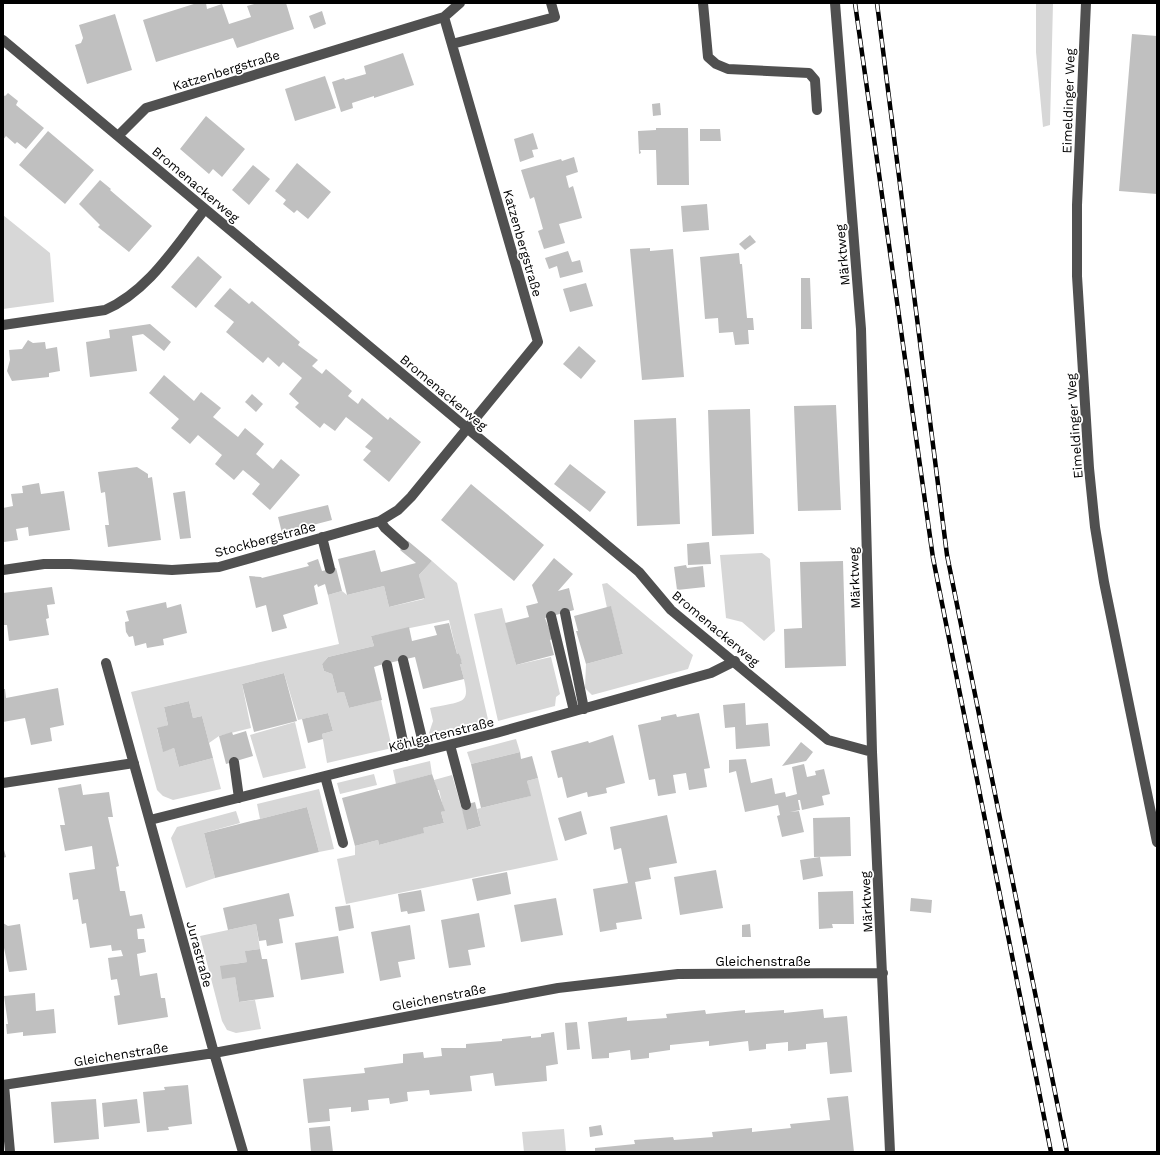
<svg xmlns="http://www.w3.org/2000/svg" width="1160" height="1155" viewBox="0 0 1160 1155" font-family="'Work Sans',sans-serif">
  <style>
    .green { fill: #d7d7d7 }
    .building { fill: #c0c0c0 }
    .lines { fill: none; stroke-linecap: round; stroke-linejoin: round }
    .minor { stroke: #505050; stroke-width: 10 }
    .rail-casing { stroke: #000; stroke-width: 4.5 }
    .rail { stroke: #fff; stroke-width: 3; stroke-dasharray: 9; stroke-linecap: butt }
    .labels { text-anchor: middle; stroke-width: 3.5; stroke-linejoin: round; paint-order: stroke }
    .street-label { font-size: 13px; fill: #000; stroke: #fff }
  </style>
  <rect width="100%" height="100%" fill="#fff"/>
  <path class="green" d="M 1036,3 L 1053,3 L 1050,125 L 1043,127 L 1036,52 Z
    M 3,215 L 50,253 L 54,302 L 3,309 Z
    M 762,553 L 770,559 L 775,631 L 764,641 L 742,622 L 726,618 L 720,555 Z
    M 432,561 L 457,583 L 489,724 L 430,739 L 429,733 L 433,721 L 430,708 C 470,700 471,705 460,664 L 462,664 L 459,653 L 457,654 L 449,620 L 371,636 L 374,646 L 328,657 L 322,664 L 324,671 L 332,674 L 337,693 L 344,692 L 349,708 L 381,700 L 392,748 L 327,763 L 322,734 L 333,731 L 328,713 L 298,720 L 284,673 L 242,684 L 251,728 L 219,736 L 209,743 L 202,716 L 193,718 L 189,701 L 164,707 L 168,725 L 157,729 L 163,751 L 174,748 L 179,767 L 213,758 L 221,789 L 173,800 L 163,796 L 157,790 L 131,692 L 339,644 L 328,595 L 342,591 L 347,595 L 384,586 L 389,607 L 424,599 L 419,575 Z
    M 607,583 L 693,655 L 688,669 L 592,695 L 585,688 L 586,664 L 623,654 L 611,607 L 607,608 L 602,584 Z
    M 502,608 L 516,665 L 551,657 L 560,694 L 556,697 L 555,706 L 498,721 L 474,614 Z
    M 295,722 L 306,768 L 263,778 L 250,735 Z
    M 516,739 L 520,752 L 471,764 L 467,752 Z
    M 430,761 L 432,774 L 396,784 L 393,770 Z
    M 374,774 L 377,785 L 340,794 L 337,783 Z
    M 452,775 L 468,830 L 481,826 L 477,809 L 530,796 L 527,781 L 538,778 L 558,860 L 346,904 L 337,859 L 355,855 L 355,846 L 378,840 L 379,845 L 423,833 L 423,828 L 444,823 L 441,812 L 444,811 L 439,790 L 437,790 L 434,780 Z
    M 319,789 L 334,849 L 319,852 L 307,807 L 260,819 L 257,804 Z
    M 236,811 L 240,823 L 204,833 L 215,878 L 186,888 L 171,838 L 177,827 Z
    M 256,924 L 260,949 L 246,951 L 247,962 L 233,964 L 239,1002 L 255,1000 L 261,1029 L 236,1033 L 227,1030 L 222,1021 L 200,936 Z
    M 564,1129 L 566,1152 L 524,1152 L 522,1132 Z"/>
  <path class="building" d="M 197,3 L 206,3 L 207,9 L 222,4 L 229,24 L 251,17 L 247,6 L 258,3 L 286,3 L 294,29 L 237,48 L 233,38 L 156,62 L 143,20 Z
    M 322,11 L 326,24 L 314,29 L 309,16 Z
    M 115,14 L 132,70 L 87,84 L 75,45 L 81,43 L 83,38 L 79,25 Z
    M 1132,34 L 1157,36 L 1157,194 L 1119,191 Z
    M 403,53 L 414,85 L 374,98 L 374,96 L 352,103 L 353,108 L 341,112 L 332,82 L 344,78 L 345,80 L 366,74 L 364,66 Z
    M 325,76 L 336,108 L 295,121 L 285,89 Z
    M 8,93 L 18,101 L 16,105 L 44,128 L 26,149 L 17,142 L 15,144 L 6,136 L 3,140 L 3,95 L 5,96 Z
    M 660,103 L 661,115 L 653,116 L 652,104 Z
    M 206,116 L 245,149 L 222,177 L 213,169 L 209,174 L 180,149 Z
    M 656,128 L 688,128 L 689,185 L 657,185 L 656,150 L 640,150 L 641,153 L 639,154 L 638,131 L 656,130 Z
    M 700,129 L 720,129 L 721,141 L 700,141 Z
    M 48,131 L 94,170 L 65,204 L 19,165 Z
    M 533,133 L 538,149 L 532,150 L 534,157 L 520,162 L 514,139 Z
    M 574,157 L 578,172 L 566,176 L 569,188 L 573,186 L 582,218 L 559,224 L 565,243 L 544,249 L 538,231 L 543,229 L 534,197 L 530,199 L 521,170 L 561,159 L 562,161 Z
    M 297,163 L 331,192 L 308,219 L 297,210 L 294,213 L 283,204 L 286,200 L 275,191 Z
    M 253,165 L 270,179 L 249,205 L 232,190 Z
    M 100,180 L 111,189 L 110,190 L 152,226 L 129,252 L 98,227 L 100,225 L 79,204 Z
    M 707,204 L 709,230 L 683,232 L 681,206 Z
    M 750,235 L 756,242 L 745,250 L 739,244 Z
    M 650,248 L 650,251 L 673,249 L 684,377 L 642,380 L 630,249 Z
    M 568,251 L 572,262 L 580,260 L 583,272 L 560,278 L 557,266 L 549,269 L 545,258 Z
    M 739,253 L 740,264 L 742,264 L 747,318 L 753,318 L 754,330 L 748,330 L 749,344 L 735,345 L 733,332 L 719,333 L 718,318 L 705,319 L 700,257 Z
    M 198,256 L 222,277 L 196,308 L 171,287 Z
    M 801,278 L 810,278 L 812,329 L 801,329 Z
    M 586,283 L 593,306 L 570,312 L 563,289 Z
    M 230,288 L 249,304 L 252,301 L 300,342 L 298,345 L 318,360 L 312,366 L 322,374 L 326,369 L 352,391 L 348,396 L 358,404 L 362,398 L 388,420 L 390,417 L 421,442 L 389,482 L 363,460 L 371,451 L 365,447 L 373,438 L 346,417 L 335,431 L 324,423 L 320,428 L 295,407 L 299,403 L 289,394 L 302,378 L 283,362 L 279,367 L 268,357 L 263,363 L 226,332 L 234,322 L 214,306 Z
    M 150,324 L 171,342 L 164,351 L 143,334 L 132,336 L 137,371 L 90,377 L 86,342 L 110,338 L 109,330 Z
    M 28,340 L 33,343 L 45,342 L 46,349 L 57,347 L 60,371 L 49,373 L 49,377 L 12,381 L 7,371 L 10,360 L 9,350 L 22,349 Z
    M 579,346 L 596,361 L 581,379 L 563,364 Z
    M 164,375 L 194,401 L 201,392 L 221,408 L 213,417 L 238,437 L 245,428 L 264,444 L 256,454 L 273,469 L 281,459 L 300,475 L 270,510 L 252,494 L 260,484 L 243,470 L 234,480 L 215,464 L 222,455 L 198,435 L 190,444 L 171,428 L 179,419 L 149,393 Z
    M 252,394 L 263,404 L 256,412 L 245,402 Z
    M 836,405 L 841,510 L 798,511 L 794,406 Z
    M 750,409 L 754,534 L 712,536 L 708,410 Z
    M 676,418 L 680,524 L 637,526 L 634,420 Z
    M 570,464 L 606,492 L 590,512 L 554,484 Z
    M 137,467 L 148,474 L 148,478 L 152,477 L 161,540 L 108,547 L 105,525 L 109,525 L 107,509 L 105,492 L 101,493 L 98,472 Z
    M 39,483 L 41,494 L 64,491 L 70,530 L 29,536 L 28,527 L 16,529 L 18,540 L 4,542 L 3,508 L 13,506 L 11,494 L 23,493 L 22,486 Z
    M 471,484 L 544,545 L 514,581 L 441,520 Z
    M 185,491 L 191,538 L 180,539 L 173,493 Z
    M 328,505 L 332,520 L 282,533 L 278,517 Z
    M 408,541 L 432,561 L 419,575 L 425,598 L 389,607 L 384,586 L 347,595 L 338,559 L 375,550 L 381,572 L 416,563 L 400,550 Z
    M 709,542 L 711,564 L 688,565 L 687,544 Z
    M 554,558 L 573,574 L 558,591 L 569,588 L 574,610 L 545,618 L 553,639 L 550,640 L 554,655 L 516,665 L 505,623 L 529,617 L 526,606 L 538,603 L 532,585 Z
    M 318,559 L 322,571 L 336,568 L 342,591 L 328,595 L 325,584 L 318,587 L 317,584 L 314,586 L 318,604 L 283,615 L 287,628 L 272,632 L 266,605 L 256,608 L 249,576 L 261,577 L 262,578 L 309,566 L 307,563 Z
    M 843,561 L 846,666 L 785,668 L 784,629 L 802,628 L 800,562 Z
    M 686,565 L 687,568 L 703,566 L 705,587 L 677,590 L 674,567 Z
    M 52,587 L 55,604 L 47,605 L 49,618 L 46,619 L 49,635 L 9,641 L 7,625 L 4,625 L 3,616 L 3,593 Z
    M 166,602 L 167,608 L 181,604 L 187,633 L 163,639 L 164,645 L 147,648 L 146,643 L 135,646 L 133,636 L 129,637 L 126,632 L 125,622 L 129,621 L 126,611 Z
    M 611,606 L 623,654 L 586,664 L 576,631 L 578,631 L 574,616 Z
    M 449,623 L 457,654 L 459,653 L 461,659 L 462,664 L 460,664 L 464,679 L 423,689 L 415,657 L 380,665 L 374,667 L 382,700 L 349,708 L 344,692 L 337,693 L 332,674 L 324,671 L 322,664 L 328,657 L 374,646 L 371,636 L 409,627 L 412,641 L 437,635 L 434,626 Z
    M 284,673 L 297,721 L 254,732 L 242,684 Z
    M 58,688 L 64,725 L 50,728 L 52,741 L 31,745 L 25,718 L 3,722 L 3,689 L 5,689 L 6,698 Z
    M 189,701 L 193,718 L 202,716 L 213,758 L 179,767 L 174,748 L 163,752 L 157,728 L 168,725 L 164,707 Z
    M 745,703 L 746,725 L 768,723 L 770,746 L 736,749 L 735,727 L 725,728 L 723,705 Z
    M 328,713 L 333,731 L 322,734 L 323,739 L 308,743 L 302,719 Z
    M 699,713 L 710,768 L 704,769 L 707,787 L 689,790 L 686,773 L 673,775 L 676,793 L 658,796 L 655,779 L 649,780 L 638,725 L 661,720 L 661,717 L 676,714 L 677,717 Z
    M 246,731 L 253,756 L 226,764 L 219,736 L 232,732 L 233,735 Z
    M 613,735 L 625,783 L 606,788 L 607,793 L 588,797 L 587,792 L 567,798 L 562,777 L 558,778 L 551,751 L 588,741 L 589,743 Z
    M 801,742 L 813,752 L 806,761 L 782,766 Z
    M 520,752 L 521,759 L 532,756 L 538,778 L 527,781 L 531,796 L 481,808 L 471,764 Z
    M 746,759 L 751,783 L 772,778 L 775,794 L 785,792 L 786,797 L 797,794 L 792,767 L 804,764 L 807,777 L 816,775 L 815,771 L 824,769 L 830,794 L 822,796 L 824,805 L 802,810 L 800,800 L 798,800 L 800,810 L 790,812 L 799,811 L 804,832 L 782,837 L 777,816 L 780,815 L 778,805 L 745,812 L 736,771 L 729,773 L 729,760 Z
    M 432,774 L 445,811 L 441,812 L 444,823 L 423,828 L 424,833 L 379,845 L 378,840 L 355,846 L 342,798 Z
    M 81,784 L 83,795 L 109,792 L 113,817 L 108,817 L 119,866 L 116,867 L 120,891 L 125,891 L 130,916 L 142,914 L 145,928 L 137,929 L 138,939 L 144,939 L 146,952 L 137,954 L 140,976 L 157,973 L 161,998 L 165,998 L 168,1017 L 118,1025 L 114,996 L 120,995 L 117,979 L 111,980 L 108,958 L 123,956 L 121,950 L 112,951 L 111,945 L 90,948 L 86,923 L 82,924 L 78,899 L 73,900 L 69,873 L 95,869 L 92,846 L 65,851 L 60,825 L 65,825 L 58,788 Z
    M 475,802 L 481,826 L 467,830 L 461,806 Z
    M 307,807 L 319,852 L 215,878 L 204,833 Z
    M 581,811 L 587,834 L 565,841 L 558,818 Z
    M 667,815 L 677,863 L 649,868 L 651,879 L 635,882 L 642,919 L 616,923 L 617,929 L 600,932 L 593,889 L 628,883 L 621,848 L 614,850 L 610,827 Z
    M 850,817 L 851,856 L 814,857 L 813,818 Z
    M 3,846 L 6,857 L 3,858 Z
    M 820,857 L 823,876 L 803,880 L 800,860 Z
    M 716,870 L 723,908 L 680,915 L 674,877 Z
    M 507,872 L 511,894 L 477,901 L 472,879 Z
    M 421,890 L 425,911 L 408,914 L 407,911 L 401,912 L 398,894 Z
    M 853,891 L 854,924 L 832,924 L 833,928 L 819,929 L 818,892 Z
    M 289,893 L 294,916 L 279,919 L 283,943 L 267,946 L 266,940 L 259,941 L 256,924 L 228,930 L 223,908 Z
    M 556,898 L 563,935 L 521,942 L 514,905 Z
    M 911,898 L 932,900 L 931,913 L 910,911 Z
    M 350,905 L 354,928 L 339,931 L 335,907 Z
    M 479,913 L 485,947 L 468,950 L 471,965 L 449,968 L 441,920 Z
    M 3,923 L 8,926 L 20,924 L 27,970 L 9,972 L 3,943 Z
    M 750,924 L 751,937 L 742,937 L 742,925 Z
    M 410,925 L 415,959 L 398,962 L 401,977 L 380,981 L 371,932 Z
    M 338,936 L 344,973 L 301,980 L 295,943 Z
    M 260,949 L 262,959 L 267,959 L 274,997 L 239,1002 L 235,977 L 222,979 L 220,966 L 247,962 L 245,951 Z
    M 35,993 L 36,1011 L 54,1009 L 56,1033 L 23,1036 L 23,1032 L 7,1034 L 6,1024 L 8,1024 L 4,996 Z
    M 823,1009 L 824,1018 L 847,1016 L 852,1072 L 830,1074 L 827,1042 L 806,1044 L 806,1049 L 788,1051 L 788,1042 L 766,1044 L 766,1049 L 749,1051 L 748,1041 L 709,1046 L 709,1041 L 670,1045 L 670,1050 L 649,1053 L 649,1058 L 631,1060 L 630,1050 L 609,1053 L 609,1058 L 592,1059 L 588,1022 L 627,1017 L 627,1021 L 667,1018 L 666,1014 L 705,1010 L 706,1014 L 745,1010 L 745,1013 L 784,1010 L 784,1013 Z
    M 577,1022 L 580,1049 L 567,1050 L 565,1023 Z
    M 554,1032 L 558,1064 L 546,1066 L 547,1081 L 495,1086 L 493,1073 L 470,1076 L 472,1091 L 430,1095 L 429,1090 L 407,1092 L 408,1101 L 390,1104 L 389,1098 L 368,1100 L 369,1110 L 351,1112 L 351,1107 L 329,1109 L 330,1121 L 308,1123 L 303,1079 L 365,1073 L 364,1068 L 403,1063 L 403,1054 L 423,1052 L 424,1058 L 442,1056 L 441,1048 L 466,1048 L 466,1044 L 502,1041 L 502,1039 L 531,1036 L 531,1038 L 541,1037 L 541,1034 Z
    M 188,1085 L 192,1124 L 168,1127 L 169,1130 L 147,1132 L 143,1092 L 165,1090 L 164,1087 Z
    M 848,1096 L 854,1152 L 595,1152 L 595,1148 L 635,1144 L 634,1140 L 673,1137 L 674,1140 L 713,1137 L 712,1132 L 752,1128 L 752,1132 L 791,1128 L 790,1124 L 830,1120 L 827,1098 Z
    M 96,1099 L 99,1139 L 54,1143 L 51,1102 Z
    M 137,1099 L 140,1123 L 104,1127 L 102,1103 Z
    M 601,1125 L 603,1135 L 590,1137 L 589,1127 Z
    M 330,1126 L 333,1152 L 311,1152 L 309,1128 Z"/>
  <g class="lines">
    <path class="minor" d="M 703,3 L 708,57 L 716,64 L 728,69 L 809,73 L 815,80 L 817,110
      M 835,3 L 861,329 L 872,752 L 890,1152
      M 1086,3 L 1077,205 L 1077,276 L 1089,468 L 1095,527 L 1104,582 L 1157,842
      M 444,17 L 460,3
      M 3,40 L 639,572 L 671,610 L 828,740 L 872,752
      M 452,44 L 555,17 L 551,3
      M 3,325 L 105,310 C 149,291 176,245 205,209
      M 380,521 L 385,528 L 404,545
      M 322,537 L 330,569
      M 3,570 L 44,564 L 70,564 L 172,570 L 219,567 L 380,521 L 398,510 L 411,497 L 538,342 L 444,17 L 146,108 L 118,136
      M 565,613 L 584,709
      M 551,616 L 574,711
      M 403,660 L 425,751
      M 106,663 L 214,1053 L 243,1152
      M 387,665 L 406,756
      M 450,745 L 466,805
      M 234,762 L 239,798
      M 325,776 L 343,843
      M 3,783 L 134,763
      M 150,820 L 496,733 L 711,673 L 735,661
      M 3,1085 L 214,1053 L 558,988 L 678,974 L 883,973
      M 4,1085 L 10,1152"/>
    <defs>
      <path id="rail" d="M 855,3 L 933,558 L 1051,1152
        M 877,3 L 947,555 L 1067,1152"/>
    </defs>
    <use href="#rail" class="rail-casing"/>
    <use href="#rail" class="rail"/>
  </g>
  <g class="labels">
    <g class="street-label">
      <text transform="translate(226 70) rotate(-17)" y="5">Katzenbergstraße</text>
      <text transform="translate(1068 101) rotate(-88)" y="5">Eimeldinger Weg</text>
      <text transform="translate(196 184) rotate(40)" y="5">Bromenackerweg</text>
      <text transform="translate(523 243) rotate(74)" y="5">Katzenbergstraße</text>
      <text transform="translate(842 255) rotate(-95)" y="5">Märktweg</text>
      <text transform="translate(444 392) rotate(40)" y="5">Bromenackerweg</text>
      <text transform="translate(1074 426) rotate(-94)" y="5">Eimeldinger Weg</text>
      <text transform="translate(265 539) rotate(-15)" y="5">Stockbergstraße</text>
      <text transform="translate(854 578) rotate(-92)" y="5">Märktweg</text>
      <text transform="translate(716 628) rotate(40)" y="5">Bromenackerweg</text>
      <text transform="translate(441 734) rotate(-14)" y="5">Köhlgartenstraße</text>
      <text transform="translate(866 902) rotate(-93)" y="5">Märktweg</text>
      <text transform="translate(200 954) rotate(75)" y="5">Jurastraße</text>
      <text x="763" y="966">Gleichenstraße</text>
      <text transform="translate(439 997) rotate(-11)" y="5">Gleichenstraße</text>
      <text transform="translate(121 1054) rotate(-9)" y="5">Gleichenstraße</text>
    </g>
  </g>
  <rect width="1160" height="1155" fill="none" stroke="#000000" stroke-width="8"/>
</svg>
